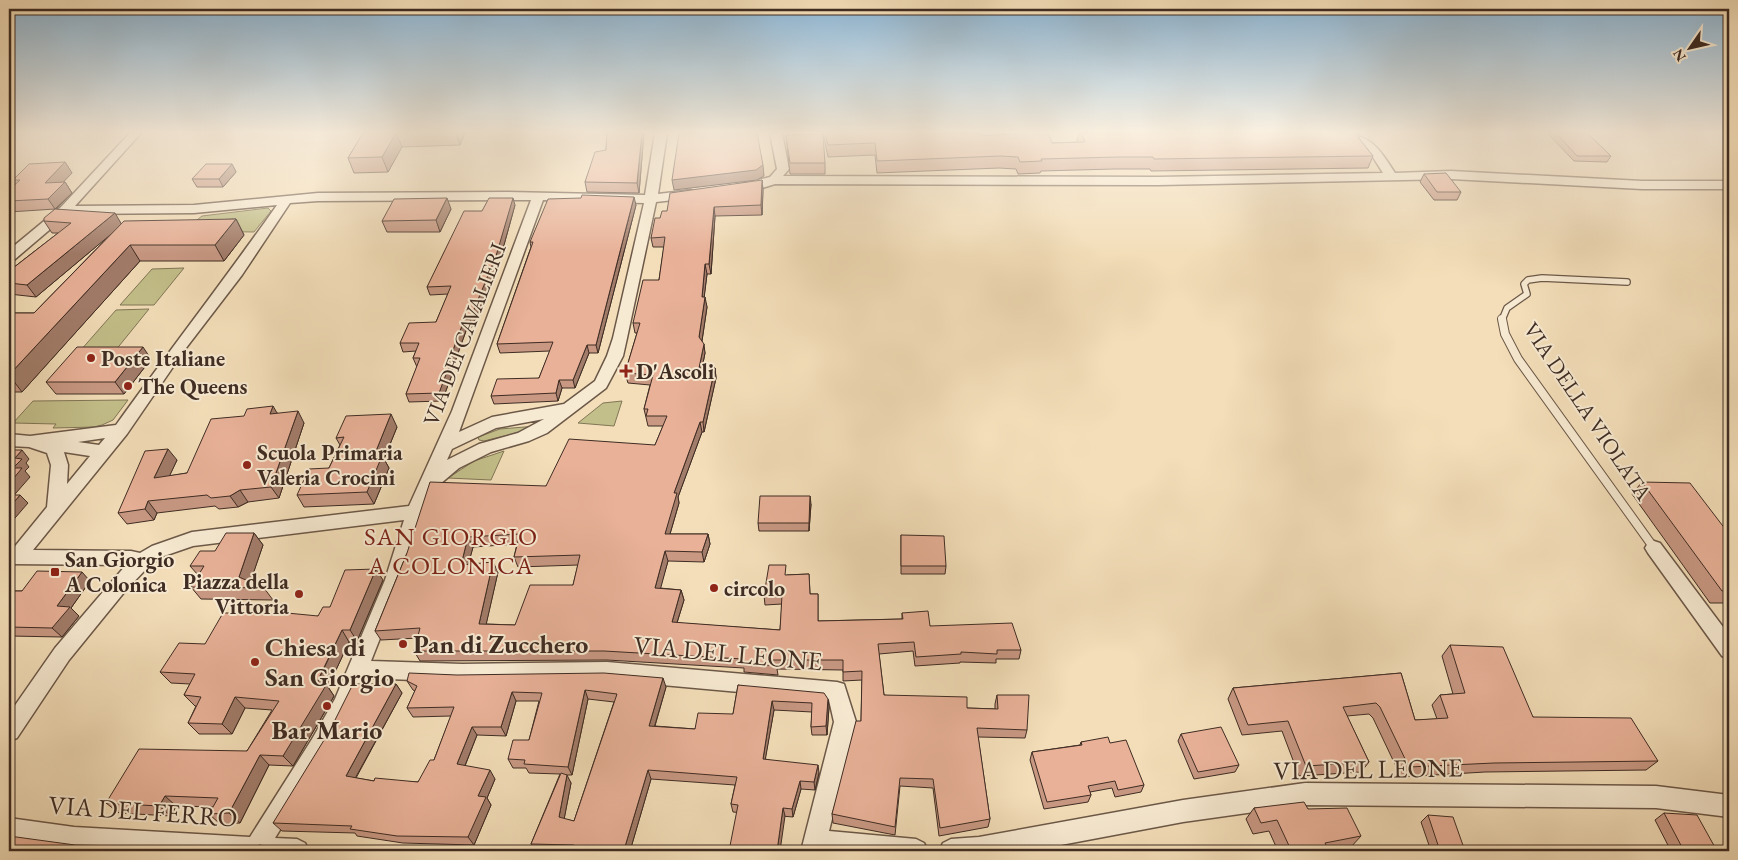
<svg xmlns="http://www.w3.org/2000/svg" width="1738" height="860" viewBox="0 0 1738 860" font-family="'EB Garamond',serif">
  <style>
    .green { fill: #c3bf8a; stroke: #817656 }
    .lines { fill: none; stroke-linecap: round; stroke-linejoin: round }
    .service-far1-casing { stroke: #6c5848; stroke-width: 8 }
    .service-casing { stroke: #6c5848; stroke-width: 10 }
    .minor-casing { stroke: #6c5848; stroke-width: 3 }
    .service-far1 { stroke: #f7ead2; stroke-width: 5.5 }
    .service { stroke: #f7ead2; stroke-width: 8 }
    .minor { fill: #f7ead2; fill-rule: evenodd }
    .wall { fill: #c89883; stroke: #3f2c23; fill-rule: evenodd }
    .shaded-wall { fill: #a27c6a; stroke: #3f2c23 }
    .building { fill: #e8b198; stroke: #3f2c23; fill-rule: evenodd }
    .poi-dot { fill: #8f2418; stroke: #f7ead2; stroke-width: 2 }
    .labels { text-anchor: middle; stroke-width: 4; stroke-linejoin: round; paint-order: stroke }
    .street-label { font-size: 22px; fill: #3f2c23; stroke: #f7ead2 }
    .poi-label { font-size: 22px; font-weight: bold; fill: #3f2c23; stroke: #f7ead2; text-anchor: start }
    .quarter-label { font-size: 25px; letter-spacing: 1px; fill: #7a1f14; stroke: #f7ead2 }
    .near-poi-label { font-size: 26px; font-weight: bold; fill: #3f2c23; stroke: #f7ead2; text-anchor: start }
    .near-street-label { font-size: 26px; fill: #3f2c23; stroke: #f7ead2 }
  </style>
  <rect width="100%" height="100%" fill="#f3deb9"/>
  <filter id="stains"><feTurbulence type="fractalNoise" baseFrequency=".004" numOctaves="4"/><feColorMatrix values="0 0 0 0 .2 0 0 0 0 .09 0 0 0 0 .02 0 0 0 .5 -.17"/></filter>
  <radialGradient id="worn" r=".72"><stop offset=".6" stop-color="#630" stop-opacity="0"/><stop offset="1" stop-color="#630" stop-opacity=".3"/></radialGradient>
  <path class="green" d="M 268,208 L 271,211 L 254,232 L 183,231 L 202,216 Z
    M 184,268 L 154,305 L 120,305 L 152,269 Z
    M 149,309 L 115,351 L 80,351 L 116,310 Z
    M 128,400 L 113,420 L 102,425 L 94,427 L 53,428 L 56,424 L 13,423 L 33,401 Z
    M 622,401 L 614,426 L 578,423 L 603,403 Z
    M 537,426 L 524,431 L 484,441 L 479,440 L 478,437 L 500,429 Z
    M 504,451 L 491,480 L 448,478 L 474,461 Z"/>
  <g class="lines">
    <defs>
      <path id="service-far1" d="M 1502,320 L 1507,308 L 1527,294 L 1524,284 L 1528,280 L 1542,278 L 1627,282"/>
      <path id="service" d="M 1502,319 L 1505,334 L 1518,359 L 1654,548"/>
      <path id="minor" d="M 130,133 L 141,133 L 75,206 L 194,205 L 318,193 L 506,192 L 645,195 L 655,133 L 667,133 L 658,194 L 691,190 L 697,194 L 691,198 L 656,202 L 627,338 L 623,356 L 606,388 L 547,433 L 529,441 L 491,452 L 459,468 L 433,490 L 403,580 L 371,661 L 462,664 L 607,662 L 837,682 L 844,684 L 856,722 L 829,831 L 916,839 L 924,843 L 928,851 L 801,851 L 834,722 L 829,700 L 607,680 L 462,682 L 364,678 C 341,735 307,786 275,838 L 297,839 L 305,843 L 309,851 L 87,851 L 9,840 L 9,818 L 74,827 L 250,837 L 312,739 L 335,699 L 385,580 L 404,520 L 193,546 L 164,556 L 149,566 L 126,590 L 69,660 L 17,738 L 9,741 L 9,714 L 55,648 L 126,565 L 9,564 L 9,550 L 12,550 L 47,507 L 51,465 L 47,453 L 29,447 L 9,446 L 9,434 L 30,436 L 116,425 C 169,351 225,279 277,205 L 194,213 L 68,214 L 14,260 L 9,261 L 9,250 L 61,207 ZM 531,200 L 452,411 L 409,506 L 192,532 L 152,546 L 140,553 L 131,551 L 33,550 L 127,434 L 186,348 L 242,275 L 290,203 L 318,201 ZM 543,200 L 644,203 L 613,338 L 607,356 L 595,381 L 564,404 L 492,417 L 459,432 ZM 544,419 L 518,433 L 479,444 L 447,460 L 452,449 L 496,428 ZM 105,438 L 99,445 L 78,442 ZM 64,452 L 90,456 L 67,484 L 68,465 Z
        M 770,133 L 782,133 L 789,169 L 783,176 L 1158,177 L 1383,173 L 1371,154 L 1360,144 L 1333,138 L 1331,136 L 1334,133 C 1369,133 1377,145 1395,173 L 1451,171 L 1642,181 L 1729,181 L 1729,189 L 1642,189 L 1451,179 L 1158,185 L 775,184 L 759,189 L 737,191 L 735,188 L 737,185 L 770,177 L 777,169 Z
        M 1654,541 L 1660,543 L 1729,635 L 1729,659 L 1722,656 L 1648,553 L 1645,548 L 1648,543 Z
        M 1305,783 L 1656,786 L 1729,795 L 1729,817 L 1656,808 L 1305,805 L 1183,822 L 1029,851 L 939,851 L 943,843 L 951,839 L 979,837 L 1183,800 Z"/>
    </defs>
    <use href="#service-far1" class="service-far1-casing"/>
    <use href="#service" class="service-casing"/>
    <use href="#minor" class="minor-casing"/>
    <use href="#service-far1" class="service-far1"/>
    <use href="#service" class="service"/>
    <use href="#minor" class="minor"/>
  </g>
  <path class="wall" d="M 363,133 L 465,133 L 460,145 L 402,147 L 388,172 L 354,173 L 348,158 Z
    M 607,133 L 644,133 L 639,193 L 587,192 L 585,182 L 606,150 Z
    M 823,133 L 933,133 L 933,134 L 982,136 L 1052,143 L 1078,142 L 1077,140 L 1079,133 L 1359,133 L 1360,134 L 1359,138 L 1373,156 L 1368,168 L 1151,171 L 1150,169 L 1114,169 L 1041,171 L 1040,173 L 1018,174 L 1016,169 L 999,168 L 877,173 L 875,155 L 828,157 Z
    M 1550,133 L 1587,133 L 1611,156 L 1607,162 L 1574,161 L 1549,135 Z
    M 786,135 L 825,163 L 825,174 L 790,174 Z
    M 65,162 L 72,173 L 63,182 L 65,182 L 72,193 L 56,209 L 121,224 L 236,219 L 244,235 L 224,261 L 140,261 L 22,392 L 9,392 L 9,313 L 34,313 L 110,235 L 36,297 L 9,294 L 9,268 L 13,268 L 58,233 L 52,233 L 44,221 L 55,209 L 9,212 L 9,201 L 15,184 L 13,180 Z
    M 232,164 L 236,172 L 223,187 L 197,187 L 192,179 Z
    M 1424,174 L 1461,192 L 1457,200 L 1434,200 L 1420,182 Z
    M 762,180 L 763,190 L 762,215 L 715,216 L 711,274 L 707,274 L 704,297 L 707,307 L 702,341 L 705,353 L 702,368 L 715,368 L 716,378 L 704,432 L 702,432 L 678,497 L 679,503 L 670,534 L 708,534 L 710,544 L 704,562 L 668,561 L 660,588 L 681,590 L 684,600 L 677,623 L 780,630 L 782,604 L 765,605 L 764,595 L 787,575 L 809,574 L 810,594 L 818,594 L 818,621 L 902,619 L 902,613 L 930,626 L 1021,650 L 1019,659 L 996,659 L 996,663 L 960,662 L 960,663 L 915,666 L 913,651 L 879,654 L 884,695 L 967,708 L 995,709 L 995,704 L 997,695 L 1027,730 L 1025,738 L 978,737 L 990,819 L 988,827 L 939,836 L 933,788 L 900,786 L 895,835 L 833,823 L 832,814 L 861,721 L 862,680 L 843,681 L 843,670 L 777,669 L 778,675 L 744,672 L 744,668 L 607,660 L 420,661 L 414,651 L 418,638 L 381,640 L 375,631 L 407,553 L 546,486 L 655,445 L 663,426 L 648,426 L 644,409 L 650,385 L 628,383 L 625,373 L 637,333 L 635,333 L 633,323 L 659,280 L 664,247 L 653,247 L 651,238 L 660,218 L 667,211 ZM 517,544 L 514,557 L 518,567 L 578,565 L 573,585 L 515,625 L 486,624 L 498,572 L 468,564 L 473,547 Z
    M 515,205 L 499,263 L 472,327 L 467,328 L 452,370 L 453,372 L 442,401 L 409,402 L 406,394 L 417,367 L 413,358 L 416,351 L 403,352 L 400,343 L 436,322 L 448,294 L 430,295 L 427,287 L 482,211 Z
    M 636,205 L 598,353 L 589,353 L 575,388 L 562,388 L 558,401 L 494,404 L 491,396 L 539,378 L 550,351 L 500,353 L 497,344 L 531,247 L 530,242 Z
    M 451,209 L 440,232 L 387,232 L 382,221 Z
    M 151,359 L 124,394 L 56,394 L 46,382 Z
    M 277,413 L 304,423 L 279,498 L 248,502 L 238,507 L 219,509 L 215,506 L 157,513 L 154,520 L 127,524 L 118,513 L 177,460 L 169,476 L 187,473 Z
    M 397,427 L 384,459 L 389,468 L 374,504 L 304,507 L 297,495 L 329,468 L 340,445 L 336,438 Z
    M 1642,482 L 1729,534 L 1729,603 L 1710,603 L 1632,494 Z
    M 811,504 L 809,531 L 759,531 L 758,523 Z
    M 254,533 L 263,545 L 250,582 L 264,588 L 273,600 L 201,599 L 191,587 L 198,575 L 190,566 Z
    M 901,535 L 946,566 L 945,574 L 901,574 Z
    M 383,580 L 357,641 L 349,642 L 328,687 L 334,696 L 333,698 L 293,766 L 269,765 L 240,823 L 220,824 L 209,814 L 213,807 L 176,806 L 171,816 L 119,813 L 106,803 L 247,751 L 272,710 L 245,708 L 232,734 L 199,734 L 188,723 L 196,706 L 195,706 L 184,695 L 190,684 L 171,683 L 160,672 L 205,644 L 318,616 L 330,607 Z
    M 90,581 L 71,608 L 79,616 L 62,637 L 10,636 L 9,637 L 9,591 L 22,591 Z
    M 1450,645 L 1533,717 L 1658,761 L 1646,770 L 1485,772 L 1401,777 L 1373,718 L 1369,714 L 1347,716 L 1369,762 L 1361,772 L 1299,776 L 1282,731 L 1242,735 L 1228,699 L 1233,688 L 1401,673 L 1415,720 L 1437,719 L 1432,705 L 1440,695 L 1453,694 L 1442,656 Z
    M 407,681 L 666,687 L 655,726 L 695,729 L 733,714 L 738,685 L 829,707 L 827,735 L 812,735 L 811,727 L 812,712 L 774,710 L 765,759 L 819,773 L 815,790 L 801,789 L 793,817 L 733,812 L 731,804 L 735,785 L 651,779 L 630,851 L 535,851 L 531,844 L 560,774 L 529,773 L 526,768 L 513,768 L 508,759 L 529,740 L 539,701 L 516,701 L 506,736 L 477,735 L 465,766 L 495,779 L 487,798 L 491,805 L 474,845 L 403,843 L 357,836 L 355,833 L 282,831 L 273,823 L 396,684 L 402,693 L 356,778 L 374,781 L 418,782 L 434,760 L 451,716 L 413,717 L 407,708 L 415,691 L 413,690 ZM 588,699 L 614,702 L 574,821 L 564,819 L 571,783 L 566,775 L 572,775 Z
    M 1181,734 L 1239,765 L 1235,772 L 1194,779 L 1178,741 Z
    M 1081,742 L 1110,743 L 1144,785 L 1141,792 L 1115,797 L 1112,788 L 1090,792 L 1091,795 L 1088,802 L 1044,809 L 1030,760 L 1032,752 L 1080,745 Z
    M 1254,808 L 1308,809 L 1361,836 L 1351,847 L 1332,851 L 1278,851 L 1269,831 L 1253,834 L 1246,819 Z
    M 1664,813 L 1717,851 L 1671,851 L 1655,820 Z
    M 1428,815 L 1465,851 L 1431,851 L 1421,822 Z"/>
  <path class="shaded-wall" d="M 396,133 L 402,147 L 388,172 L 382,157 Z
    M 456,133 L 465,133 L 460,145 Z
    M 642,133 L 644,133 L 639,193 L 637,183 Z
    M 65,162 L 72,173 L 52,194 L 45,183 Z
    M 232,164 L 236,172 L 223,187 L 219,179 Z
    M 763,165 L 764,176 L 757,180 L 674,190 L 672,180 Z
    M 762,180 L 763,190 L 762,215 L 761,205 Z
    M 65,182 L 72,193 L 55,209 L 48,199 Z
    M 634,197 L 636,205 L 598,353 L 596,345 Z
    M 447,198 L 451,209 L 440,232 L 436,220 Z
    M 513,198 L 515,205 L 499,263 L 472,327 L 470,319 Z
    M 714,207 L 715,216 L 711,274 L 709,264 Z
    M 115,213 L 122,225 L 36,297 L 27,285 Z
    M 236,219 L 244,235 L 224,261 L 215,245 Z
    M 130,245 L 140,261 L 22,392 L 9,375 Z
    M 705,264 L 707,274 L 703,307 L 702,297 Z
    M 705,297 L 707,307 L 701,347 L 699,337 Z
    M 464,320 L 467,328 L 452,370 L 453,372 L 442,401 L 439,393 L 448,364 Z
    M 704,344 L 705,353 L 700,378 L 699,368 Z
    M 587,345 L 589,353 L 575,388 L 573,380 Z
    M 143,347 L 151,359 L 124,394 L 115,382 Z
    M 715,368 L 716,378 L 704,432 L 703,422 Z
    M 559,380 L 562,388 L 558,401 L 556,393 Z
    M 273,406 L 280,418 L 270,414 Z
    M 298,411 L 304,423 L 279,498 L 271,487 Z
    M 391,414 L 397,427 L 384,459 L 389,468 L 374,504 L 367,492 L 374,456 Z
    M 700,422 L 702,432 L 678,497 L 679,503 L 667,544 L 665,534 L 674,493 Z
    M 168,449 L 177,460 L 163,490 L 154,478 Z
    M 22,450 L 29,459 L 26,463 L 29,467 L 25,471 L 30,477 L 9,501 L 9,484 L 15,458 Z
    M 240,490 L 248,502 L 238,507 L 230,496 Z
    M 20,495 L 28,503 L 9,525 L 9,508 Z
    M 810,496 L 811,504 L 809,531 L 809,523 Z
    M 148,501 L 157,513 L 154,520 L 145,509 Z
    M 254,533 L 263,545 L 248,589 L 239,577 Z
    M 708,534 L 710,544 L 704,562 L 702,552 Z
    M 468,537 L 473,547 L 466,574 L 461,565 Z
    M 665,551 L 668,561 L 658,598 L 655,588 Z
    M 493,562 L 498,572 L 484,634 L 479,624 Z
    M 376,569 L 383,580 L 357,641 L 350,630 Z
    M 82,572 L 90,581 L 71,608 L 79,616 L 62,637 L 52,628 L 57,606 Z
    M 681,590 L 684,600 L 674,632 L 672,622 Z
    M 342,630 L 349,642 L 328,687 L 334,696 L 293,766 L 283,756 Z
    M 663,678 L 666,687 L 652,735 L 649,726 Z
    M 396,684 L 402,693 L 352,784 L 346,776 Z
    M 585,690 L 588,699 L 572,775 L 568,767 Z
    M 512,692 L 516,701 L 506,736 L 501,727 Z
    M 9,697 L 12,699 L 9,703 Z
    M 235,697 L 245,708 L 232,734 L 222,724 Z
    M 828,699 L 829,707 L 827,735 L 826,726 Z
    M 772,701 L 774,710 L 764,767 L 763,759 Z
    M 472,727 L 477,735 L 462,773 L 457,764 Z
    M 260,755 L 269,765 L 240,823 L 229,813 Z
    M 818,765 L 819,773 L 815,790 L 814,782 Z
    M 490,770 L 495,779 L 487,798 L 491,805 L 474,845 L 468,837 L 478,796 Z
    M 648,770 L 651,779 L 630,851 L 625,851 L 624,850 Z
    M 567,775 L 571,783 L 563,825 L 559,817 Z
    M 800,781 L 801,789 L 793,817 L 792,809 Z
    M 165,796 L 176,806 L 171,816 L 159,806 Z
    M 783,808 L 785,816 L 780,851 L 777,851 Z"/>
  <path class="building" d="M 363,133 L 396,133 L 382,157 L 348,158 Z
    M 607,133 L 642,133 L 637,183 L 585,182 L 595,152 L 606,150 Z
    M 679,133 L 757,133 L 763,165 L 756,170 L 672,180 Z
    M 825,133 L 933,133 L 933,134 L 981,133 L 982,136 L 1023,133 L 1048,133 L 1052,143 L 1085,142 L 1081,133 L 1359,133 L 1360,134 L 1356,135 L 1373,156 L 1154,159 L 1153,157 L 1117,157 L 1041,159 L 1042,161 L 1020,162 L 1018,157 L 1000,156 L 877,161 L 875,143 L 828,145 Z
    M 1556,133 L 1587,133 L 1611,156 L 1577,156 Z
    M 823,134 L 825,163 L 790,163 L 786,135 Z
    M 65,162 L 45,183 L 65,182 L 48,199 L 9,201 L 9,190 L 20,180 L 13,180 L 29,164 Z
    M 206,164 L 232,164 L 219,179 L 192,179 Z
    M 1446,173 L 1461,192 L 1437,192 L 1424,174 Z
    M 762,180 L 761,205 L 714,207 L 709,264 L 705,264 L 702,297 L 705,297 L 699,337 L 704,344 L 699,368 L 715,368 L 703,422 L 700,422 L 674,493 L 677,493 L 665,534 L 708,534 L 702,552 L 665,551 L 655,588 L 681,590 L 672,622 L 780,630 L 782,595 L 764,595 L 769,565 L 786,565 L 785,575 L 809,574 L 810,594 L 818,594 L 818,621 L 903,619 L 902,613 L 928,611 L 930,626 L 1012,623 L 1021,650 L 997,650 L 997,654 L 961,652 L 961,654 L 916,657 L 914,642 L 878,644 L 884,695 L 967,697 L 967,708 L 998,709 L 997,695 L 1029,695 L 1027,730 L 977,728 L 990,819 L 940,828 L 933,779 L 900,778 L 895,827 L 832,814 L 856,721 L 861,721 L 862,671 L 843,672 L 843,660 L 767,660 L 777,666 L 743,663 L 743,659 L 604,651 L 414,651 L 420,628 L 375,631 L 407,553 L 430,482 L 546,486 L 569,439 L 655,445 L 667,416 L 646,416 L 648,409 L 644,409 L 653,375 L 625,373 L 640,323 L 633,323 L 643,280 L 659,280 L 665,237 L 651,238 L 655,218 L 660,218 L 662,211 L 667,211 L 670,193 ZM 520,534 L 514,557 L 580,555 L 573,585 L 530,585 L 515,625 L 479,624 L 493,562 L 461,565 L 468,537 Z
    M 582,195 L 634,197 L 596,345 L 587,345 L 573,380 L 559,380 L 556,393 L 491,396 L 497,379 L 539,378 L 553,342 L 497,344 L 533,242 L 530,242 L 548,199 L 581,198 Z
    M 447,198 L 436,220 L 382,221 L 394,199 Z
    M 489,198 L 513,198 L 496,256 L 470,319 L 464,320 L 448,364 L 450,364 L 439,393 L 406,394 L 420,358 L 413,358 L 419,343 L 400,343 L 409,323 L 436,322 L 451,286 L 427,287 L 464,211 L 482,211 Z
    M 55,209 L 115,213 L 27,285 L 9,283 L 9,268 L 13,268 L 71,223 L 44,221 L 44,218 Z
    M 236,219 L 215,245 L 130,245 L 9,375 L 9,313 L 34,313 L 124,221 Z
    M 77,347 L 143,347 L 115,382 L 46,382 Z
    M 273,406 L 270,414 L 298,411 L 271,487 L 240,490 L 230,496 L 211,498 L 207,495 L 148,501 L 145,509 L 118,513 L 145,451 L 168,449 L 154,478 L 187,473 L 211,419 L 244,416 L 247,409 Z
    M 391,414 L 374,456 L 382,456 L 367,492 L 297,495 L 309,469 L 329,468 L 344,437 L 336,438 L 346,416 Z
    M 9,450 L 22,450 L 15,458 L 22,459 L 13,468 L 22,468 L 9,484 Z
    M 1642,482 L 1690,483 L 1729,534 L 1729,591 L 1722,591 Z
    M 9,495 L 20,495 L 9,508 Z
    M 760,496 L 810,496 L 809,523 L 758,523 Z
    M 226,533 L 254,533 L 239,577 L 264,588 L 191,587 L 204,566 L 190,566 L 200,551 L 215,551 Z
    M 901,535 L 944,536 L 946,566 L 901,566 Z
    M 376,569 L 350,630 L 342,630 L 316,684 L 326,685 L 325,687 L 283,756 L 260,755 L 229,813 L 209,814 L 218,798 L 165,796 L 159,806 L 106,803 L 139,749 L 247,751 L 279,701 L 235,697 L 222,724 L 188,723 L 201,697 L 184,695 L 195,674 L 160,672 L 179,643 L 205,644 L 223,613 L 287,613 L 318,616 L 323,607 L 330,607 L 345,570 Z
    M 37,571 L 82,572 L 57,606 L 70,607 L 52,628 L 9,627 L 9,591 L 22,591 Z
    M 1450,645 L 1503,647 L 1533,717 L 1631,718 L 1658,761 L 1494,763 L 1409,767 L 1380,707 L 1376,703 L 1343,707 L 1369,762 L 1306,766 L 1288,721 L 1248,725 L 1233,688 L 1401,673 L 1415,720 L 1448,718 L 1440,695 L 1465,693 Z
    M 409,673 L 457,675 L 604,673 L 663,678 L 649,726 L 695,729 L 698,713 L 733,714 L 738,685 L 824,693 L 828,699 L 826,726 L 811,727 L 812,703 L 772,701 L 763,759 L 818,765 L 814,782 L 800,781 L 792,809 L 783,808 L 777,851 L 729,851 L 738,805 L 731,804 L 737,777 L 648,770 L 624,850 L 574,848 L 574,845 L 531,844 L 561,773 L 567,775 L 559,817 L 574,821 L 617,694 L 585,690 L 568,767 L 524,764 L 525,760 L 508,759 L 513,740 L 529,740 L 542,693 L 512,692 L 501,727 L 472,727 L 457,764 L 490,770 L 478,796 L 486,797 L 468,837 L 397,836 L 350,829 L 352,826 L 273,823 L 329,732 L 353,684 L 396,684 L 346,776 L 374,781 L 375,778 L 418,782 L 430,760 L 434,760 L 454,707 L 407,708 L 417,686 L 407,681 Z
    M 1221,727 L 1239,765 L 1198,772 L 1181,734 Z
    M 1108,737 L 1110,743 L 1126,740 L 1144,785 L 1118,790 L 1115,781 L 1088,786 L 1091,795 L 1047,802 L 1032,752 L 1082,745 L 1081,742 Z
    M 1304,802 L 1308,809 L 1347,808 L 1361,836 L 1325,843 L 1329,851 L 1283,851 L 1291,850 L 1277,820 L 1261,823 L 1254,808 Z
    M 1664,813 L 1697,815 L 1717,851 L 1684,851 Z
    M 1428,815 L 1453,817 L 1465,851 L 1440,851 Z
    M 9,836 L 75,845 L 226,848 L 225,851 L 9,851 Z
    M 259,845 L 307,851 L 256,851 Z
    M 1050,847 L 1051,851 L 1029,851 Z"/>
  <linearGradient id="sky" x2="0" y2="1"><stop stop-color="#8bb6d6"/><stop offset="0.52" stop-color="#faf0e0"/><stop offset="1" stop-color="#faf0e0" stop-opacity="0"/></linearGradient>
  <rect width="1738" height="254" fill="url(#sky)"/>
  <g class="poi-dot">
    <circle cx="91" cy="358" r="5"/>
    <path d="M623.5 363.5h5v5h5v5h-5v5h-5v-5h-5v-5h5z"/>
    <circle cx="128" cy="386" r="5"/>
    <circle cx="247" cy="465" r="5"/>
    <rect x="50" y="567" width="10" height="10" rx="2.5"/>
    <circle cx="714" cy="588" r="5"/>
    <circle cx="299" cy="594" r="5"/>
    <circle cx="403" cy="644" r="5"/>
    <circle cx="255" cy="662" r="5"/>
    <circle cx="327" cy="706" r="5"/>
  </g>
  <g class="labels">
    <g class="street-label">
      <text transform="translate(464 334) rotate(-69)" y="8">VIA DEI CAVALIERI</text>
      <text transform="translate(1588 411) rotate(56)" y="8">VIA DELLA VIOLATA</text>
    </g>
    <g class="poi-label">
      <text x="101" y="366">Poste Italiane</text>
      <text x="636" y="379">D'Ascoli</text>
      <text x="138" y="394">The Queens</text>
      <text x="257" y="460">Scuola Primaria<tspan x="257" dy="25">Valeria Crocini</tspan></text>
      <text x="65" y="567">San Giorgio<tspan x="65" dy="25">A Colonica</tspan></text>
      <text x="289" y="589" text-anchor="end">Piazza della<tspan x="289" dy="25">Vittoria</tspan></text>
      <text x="724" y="596">circolo</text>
    </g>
    <g class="quarter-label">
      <text x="451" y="545">SAN GIORGIO<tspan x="451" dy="29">A COLONICA</tspan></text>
    </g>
    <g class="near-poi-label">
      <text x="413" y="653">Pan di Zucchero</text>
      <text x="265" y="656">Chiesa di<tspan x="265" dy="30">San Giorgio</tspan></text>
      <text x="327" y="739" text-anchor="middle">Bar Mario</text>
    </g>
    <g class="near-street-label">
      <text transform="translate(728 653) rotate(5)" y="9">VIA DEL LEONE</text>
      <text transform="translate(1368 769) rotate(-1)" y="9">VIA DEL LEONE</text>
      <text transform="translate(143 811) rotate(4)" y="9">VIA DEL FERRO</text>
    </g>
  </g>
  <rect width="1738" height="860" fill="none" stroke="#f3deb9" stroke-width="30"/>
  <rect x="10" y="10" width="1718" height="840" fill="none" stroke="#3f2c23" stroke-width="2.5"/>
  <rect x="15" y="15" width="1708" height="830" fill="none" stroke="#3f2c23"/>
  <g transform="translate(1690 48) rotate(236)" stroke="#f7ead2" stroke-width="4" paint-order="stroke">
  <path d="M0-4L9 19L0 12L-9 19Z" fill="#3f2c23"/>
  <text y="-8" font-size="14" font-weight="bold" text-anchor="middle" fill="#3f2c23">N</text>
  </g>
  <rect width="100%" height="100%" filter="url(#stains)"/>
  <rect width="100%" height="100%" fill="url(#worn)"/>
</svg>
